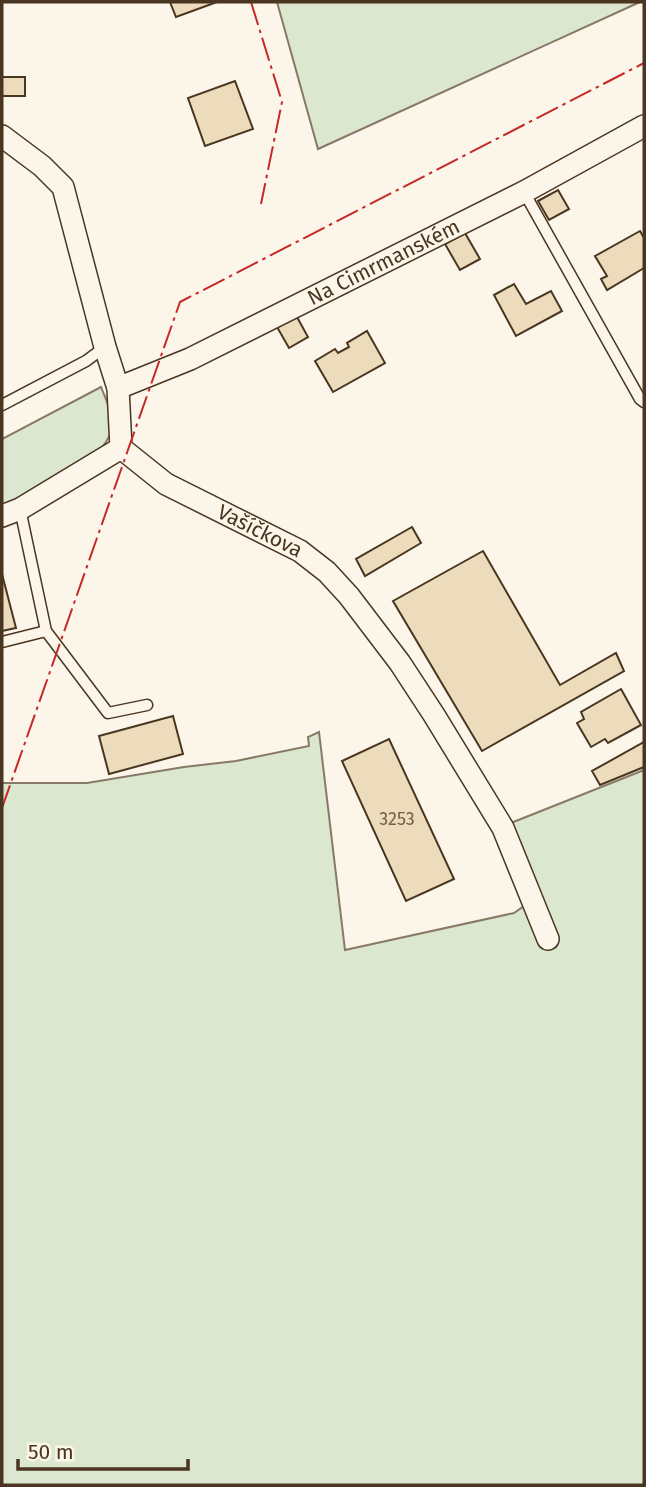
<svg xmlns="http://www.w3.org/2000/svg" width="646" height="1487" viewBox="0 0 646 1487" font-family="'Fira Sans',sans-serif">
  <style>
    .green { fill: #dce7d0; stroke: #887966; stroke-width: 2 }
    .building { fill: #ecdcbc; stroke: #4a3520; stroke-width: 2 }
    .lines { fill: none; stroke-linecap: round; stroke-linejoin: round }
    .service-casing { stroke: #4a3520; stroke-width: 13 }
    .minor-casing { stroke: #4a3520; stroke-width: 24 }
    .service { stroke: #fbf6e9; stroke-width: 10 }
    .minor { stroke: #fbf6e9; stroke-width: 21 }
    .power { stroke: #c62828; stroke-width: 2; stroke-dasharray: 24 5 3.5 5; stroke-linecap: butt }
    .labels { text-anchor: middle; stroke-width: 5; stroke-linejoin: round; paint-order: stroke }
    .number-label { font-size: 18px; fill: #725f47 }
    .street-label { font-size: 21px; fill: #4a3520; stroke: #fbf6e9 }
  </style>
  <rect width="100%" height="100%" fill="#fbf6e9"/>
  <path class="green" d="M 277,2 L 640,2 L 318,149 Z
    M 101,387 C 112,415 121,425 100,450 L 2,508 L 2,439 Z
    M 319,732 L 345,950 L 514,913 L 524,906 L 511,823 L 644,770 L 644,1485 L 2,1485 L 2,783 L 87,783 L 184,767 L 236,761 L 309,746 L 308,737 Z"/>
  <path class="building" d="M 170,2 L 217,2 L 176,17 Z
    M 2,77 L 25,77 L 25,96 L 2,96 Z
    M 235,81 L 253,129 L 205,146 L 188,98 Z
    M 558,190 L 569,209 L 549,220 L 538,201 Z
    M 640,231 L 644,238 L 644,268 L 607,290 L 601,279 L 607,276 L 595,256 Z
    M 465,233 L 480,259 L 460,270 L 445,244 Z
    M 514,284 L 526,304 L 551,291 L 562,311 L 516,336 L 494,295 Z
    M 297,317 L 308,337 L 289,348 L 277,327 Z
    M 367,331 L 385,363 L 333,392 L 315,361 L 335,349 L 338,353 L 349,347 L 347,343 Z
    M 412,527 L 421,543 L 365,576 L 356,559 Z
    M 483,551 L 560,685 L 616,653 L 624,671 L 482,751 L 393,601 Z
    M 2,574 L 16,628 L 2,631 Z
    M 621,689 L 641,725 L 608,743 L 605,739 L 591,747 L 577,723 L 584,719 L 581,712 Z
    M 173,716 L 183,754 L 109,774 L 99,736 Z
    M 389,739 L 454,879 L 406,901 L 342,761 Z
    M 644,742 L 644,767 L 600,785 L 592,771 Z"/>
  <g class="lines">
    <defs>
      <path id="service" d="M 524,192 L 640,399 L 644,402
        M 2,405 L 86,361 L 105,347
        M 46,631 L 108,713 L 147,705
        M 2,642 L 46,631 L 20,509"/>
      <g id="minor">
        <path id="s1" d="M 2,136 L 42,166 L 63,187 L 105,347 L 118,388 L 121,448 L 166,484 L 300,551 L 327,572 L 349,596 L 400,663 L 434,715 L 503,828 L 548,939"/>
        <path id="s2" d="M 118,388 L 190,359 L 524,192 L 644,126"/>
        <path d="M 2,516 L 20,509 L 121,448"/>
      </g>
    </defs>
    <use href="#service" class="service-casing"/>
    <use href="#minor" class="minor-casing"/>
    <use href="#service" class="service"/>
    <use href="#minor" class="minor"/>
    <path class="power" d="M 251,2 L 282,102 L 261,204
      M 2,808 L 180,302 L 644,63"/>
  </g>
  <g class="labels">
    <g class="number-label">
      <text x="397" y="825">3253</text>
    </g>
    <g class="street-label">
      <text dy="7" stroke="none"><textPath href="#s2" startOffset="294">Na Cimrmanském</textPath></text>
      <text dy="7" stroke="none"><textPath href="#s1" startOffset="511">Vašíčkova</textPath></text>
    </g>
  </g>
  <rect width="646" height="1487" fill="none" stroke="#4a3520" stroke-width="7"/>
  <path d="M18 1459v10h170v-10" fill="none" stroke="#4a3520" stroke-width="3.5"/>
  <text x="28" y="1459" font-size="21" fill="#4a3520" stroke="#fbf6e9" stroke-width="5" paint-order="stroke">50 m</text>
</svg>
